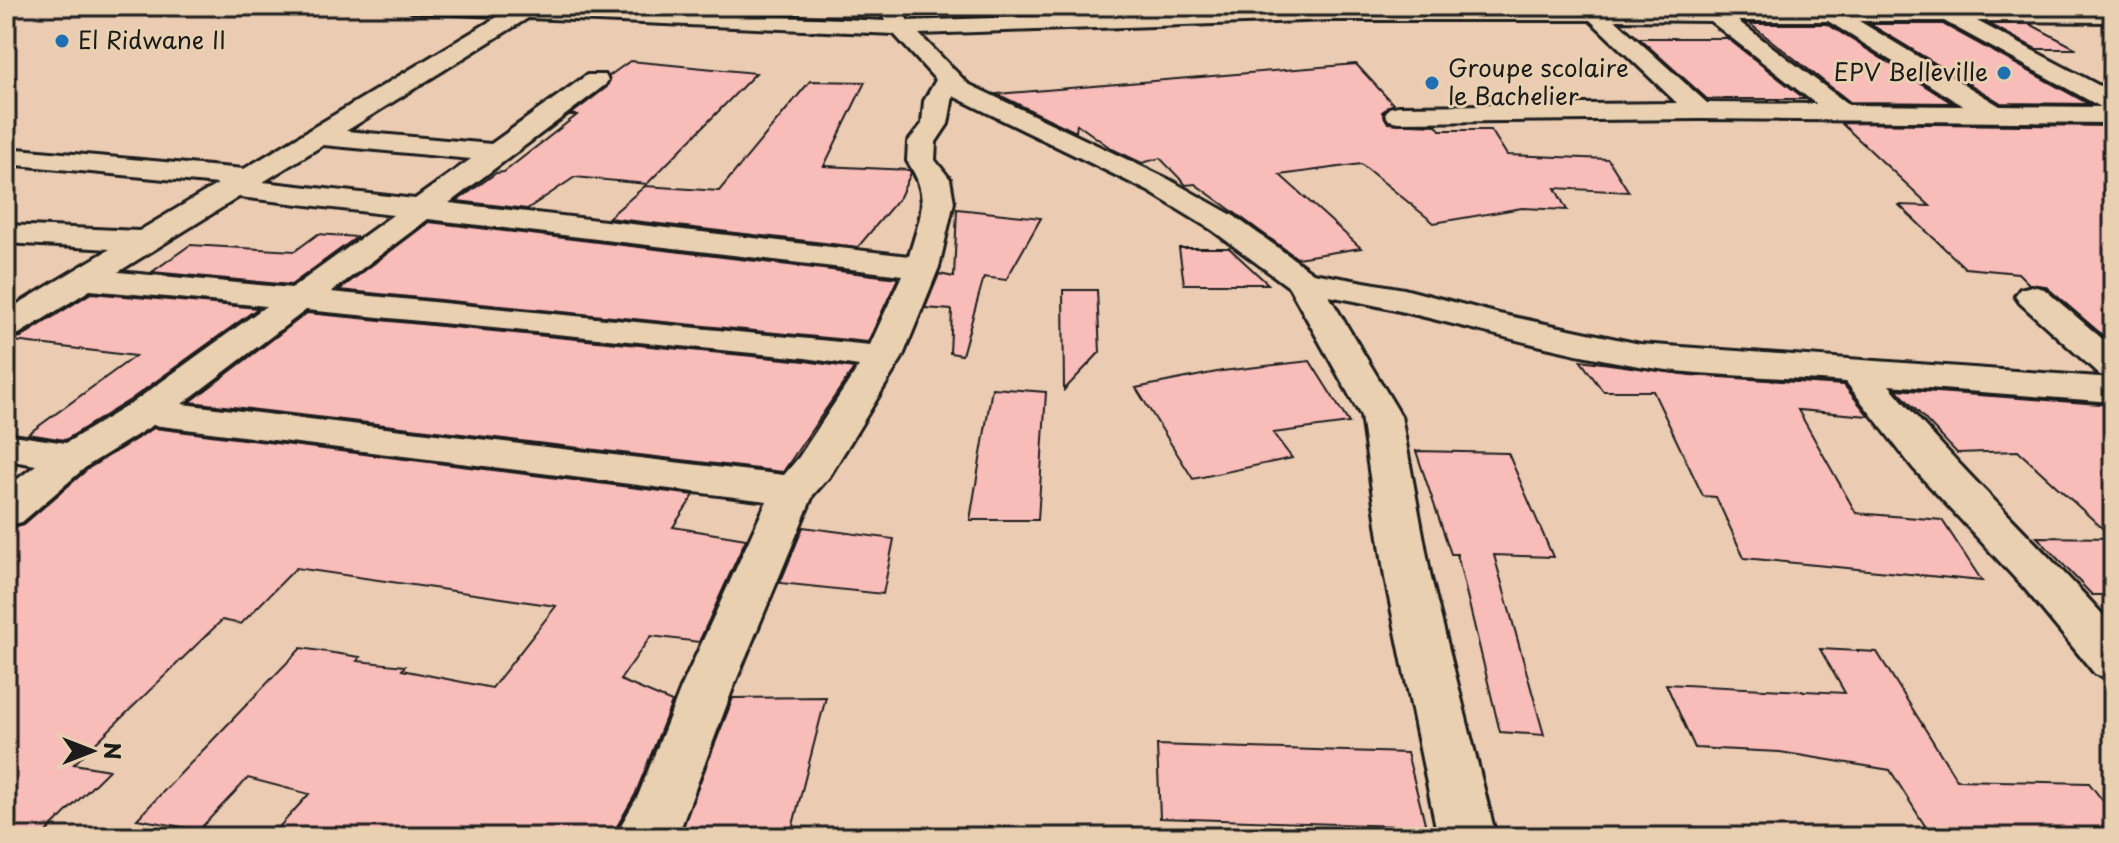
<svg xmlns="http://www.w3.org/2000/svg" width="2119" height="843" viewBox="0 0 2119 843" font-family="'Playpen Sans',sans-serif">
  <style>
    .building { fill: #f8bcb9; stroke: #1c1c1c; stroke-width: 2 }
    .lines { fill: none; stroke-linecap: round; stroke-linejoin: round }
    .minor-casing { stroke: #1c1c1c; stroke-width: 6 }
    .minor { fill: #e8d0b1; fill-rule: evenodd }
    .poi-dot { fill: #1f6fb2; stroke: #e8d0b1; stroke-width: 3 }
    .labels { text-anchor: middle; stroke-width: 6; stroke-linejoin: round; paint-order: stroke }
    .far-poi-label { font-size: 24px; fill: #1c1c1c; stroke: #e8d0b1; text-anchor: start }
  </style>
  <rect width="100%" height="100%" fill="#ebccb3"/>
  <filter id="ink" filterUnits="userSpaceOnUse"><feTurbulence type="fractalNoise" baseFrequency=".0125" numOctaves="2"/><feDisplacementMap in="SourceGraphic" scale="16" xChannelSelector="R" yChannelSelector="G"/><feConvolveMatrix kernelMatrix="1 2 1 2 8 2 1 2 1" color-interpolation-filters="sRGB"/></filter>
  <g filter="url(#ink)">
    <path class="building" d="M 1750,24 L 1827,24 L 1952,103 L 1850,102 Z
      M 1870,24 L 1943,24 L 2089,104 L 2001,103 Z
      M 1989,24 L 2030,24 L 2077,49 L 2036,49 Z
      M 1639,38 L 1727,38 L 1805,99 L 1707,99 Z
      M 630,61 L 756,73 L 647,184 L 575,177 L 527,209 L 457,201 L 496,173 L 504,172 L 577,115 L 570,115 L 607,87 L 609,76 Z
      M 1356,64 L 1393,104 L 1382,112 L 1388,123 L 1436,125 L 1440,130 L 1491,130 L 1507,155 L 1608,159 L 1629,192 L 1555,188 L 1567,210 L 1522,208 L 1434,223 L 1361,164 L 1280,175 L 1361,248 L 1297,258 L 1195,184 L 1186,185 L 1160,158 L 1142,163 L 1112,149 L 1077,124 L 1076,132 L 997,94 Z
      M 810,81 L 865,82 L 824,166 L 909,170 L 911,173 L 900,197 L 858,247 L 608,218 L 645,186 L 719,191 Z
      M 1841,123 L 2113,126 L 2113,344 L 2045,286 L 2029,284 L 2018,273 L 1965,268 L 1899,205 L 1930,206 Z
      M 957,209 L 1041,218 L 1006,280 L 984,277 L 962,355 L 950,353 L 952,310 L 925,308 L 939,274 L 954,277 Z
      M 429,222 L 898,278 L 868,342 L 339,290 Z
      M 318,234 L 357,237 L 291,285 L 152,272 L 190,245 L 295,251 Z
      M 1179,248 L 1229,248 L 1268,284 L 1184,284 Z
      M 1063,290 L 1097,290 L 1100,352 L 1064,390 Z
      M 91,293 L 258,308 L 130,400 L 65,440 L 28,434 L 135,356 L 6,340 L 21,337 Z
      M 307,313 L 805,361 L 854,368 L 783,472 L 190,402 Z
      M 1580,360 L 1690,375 L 1844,385 L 1869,416 L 1798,410 L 1856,513 L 1942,520 L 1982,581 L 1744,558 L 1716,497 L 1703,496 L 1653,391 L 1603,391 Z
      M 1310,361 L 1349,423 L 1273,433 L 1292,458 L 1193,479 L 1136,388 L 1222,371 Z
      M 992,388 L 1046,392 L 1038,520 L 970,520 Z
      M 1896,389 L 2113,405 L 2113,538 L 2018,451 L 1957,453 Z
      M 154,428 L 694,495 L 673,527 L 746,539 L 699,642 L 651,636 L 620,680 L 672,702 L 635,795 L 611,837 L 270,837 L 309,794 L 248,778 L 199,830 L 137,819 L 301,648 L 360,657 L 357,661 L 405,666 L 402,670 L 492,688 L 556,606 L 296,568 L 241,624 L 222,620 L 74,764 L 109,770 L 41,837 L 6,837 L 6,529 L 24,524 L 89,468 Z
      M 1416,451 L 1508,453 L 1553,557 L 1494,555 L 1544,735 L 1500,732 L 1457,554 L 1451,554 Z
      M 803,527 L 894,539 L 883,594 L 780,583 Z
      M 2037,537 L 2113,538 L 2113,595 L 2092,595 Z
      M 1820,649 L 1877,652 L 1957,780 L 2089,783 L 2113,814 L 2113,837 L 1932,837 L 1890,770 L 1780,752 L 1695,748 L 1666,684 L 1845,693 Z
      M 826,697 L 790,837 L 678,837 L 733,698 Z
      M 1157,745 L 1407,753 L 1426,827 L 1160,818 Z"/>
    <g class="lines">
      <defs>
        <path id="minor" d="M 402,6 L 558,6 L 885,21 L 882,13 L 893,6 L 901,8 L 908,21 L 1331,6 L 2113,8 L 2113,22 L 1977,21 L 2113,93 L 2113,123 L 1700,119 L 1398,122 L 1389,120 L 1385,114 L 1389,108 L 1398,106 L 1677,103 L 1590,20 L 1331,20 L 919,34 L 968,84 L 1168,179 L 1234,216 L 1313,273 L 1404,289 L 1499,314 L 1640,344 L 2113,378 L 2113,402 L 1889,385 C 1959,469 2040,544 2113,626 L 2113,680 L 2095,674 L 2026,590 L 1913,468 L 1846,382 C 1778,376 1707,377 1639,366 C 1534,349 1433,315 1329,296 L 1401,416 L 1431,578 L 1496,837 L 1438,837 L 1385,578 L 1361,416 L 1289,287 L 1212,230 L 1148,191 L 953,96 L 948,124 L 936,142 L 935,160 L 950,179 L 954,202 L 939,267 L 902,358 L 829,477 L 813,495 L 733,688 L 681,827 L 675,837 L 614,837 L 638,796 L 681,688 L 767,501 L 153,425 L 87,466 L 22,522 L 6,526 L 6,488 L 36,465 L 6,460 L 6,434 L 66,443 L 132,403 L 266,306 L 90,290 L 19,334 L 6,337 L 6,311 L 110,249 L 6,243 L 6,225 L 139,231 L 218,184 L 6,164 L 6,148 L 244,169 L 499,16 L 413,12 ZM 528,18 L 894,34 L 936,80 L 924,101 L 922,124 L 908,142 L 907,161 C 932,198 920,216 909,256 L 449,203 L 605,85 L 608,80 L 605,75 L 587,75 L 491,144 L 346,131 ZM 1615,20 L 1710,21 L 1816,104 L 1707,103 ZM 1738,21 L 1828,21 L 1963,106 L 1849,105 ZM 1859,21 L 1944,21 L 2101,107 L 2000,106 ZM 323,145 L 471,159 L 415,199 L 263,182 ZM 239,197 L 393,215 L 292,288 L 118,272 ZM 428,219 L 902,275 L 870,345 L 331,292 ZM 306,310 L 805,358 L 859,366 L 799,457 L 784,475 L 182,404 Z
          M 2032,286 L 2044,289 L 2113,348 L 2113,378 L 2100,375 L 2020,303 L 2015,296 L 2020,289 Z"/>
      </defs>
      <use href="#minor" class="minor-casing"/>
      <use href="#minor" class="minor"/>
    </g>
  </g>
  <g class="poi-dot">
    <circle cx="62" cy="41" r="8"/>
    <circle cx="2004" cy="73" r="8"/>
    <circle cx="1432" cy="83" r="8"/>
  </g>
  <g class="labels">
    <g class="far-poi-label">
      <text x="78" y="49">El Ridwane II</text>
      <text x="1448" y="77">Groupe scolaire<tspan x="1448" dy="28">le Bachelier</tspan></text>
      <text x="1988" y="81" text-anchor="end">EPV Belleville</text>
    </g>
  </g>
  <rect width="2119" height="843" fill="none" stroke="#e8d0b1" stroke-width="32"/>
  <rect x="16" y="16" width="2087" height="811" fill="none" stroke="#1c1c1c" stroke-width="3" filter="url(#ink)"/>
  <g transform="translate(92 751) rotate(90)" stroke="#e8d0b1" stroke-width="6" paint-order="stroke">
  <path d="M0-6L14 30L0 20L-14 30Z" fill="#1c1c1c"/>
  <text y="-12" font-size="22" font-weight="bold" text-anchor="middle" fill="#1c1c1c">N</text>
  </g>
</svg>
